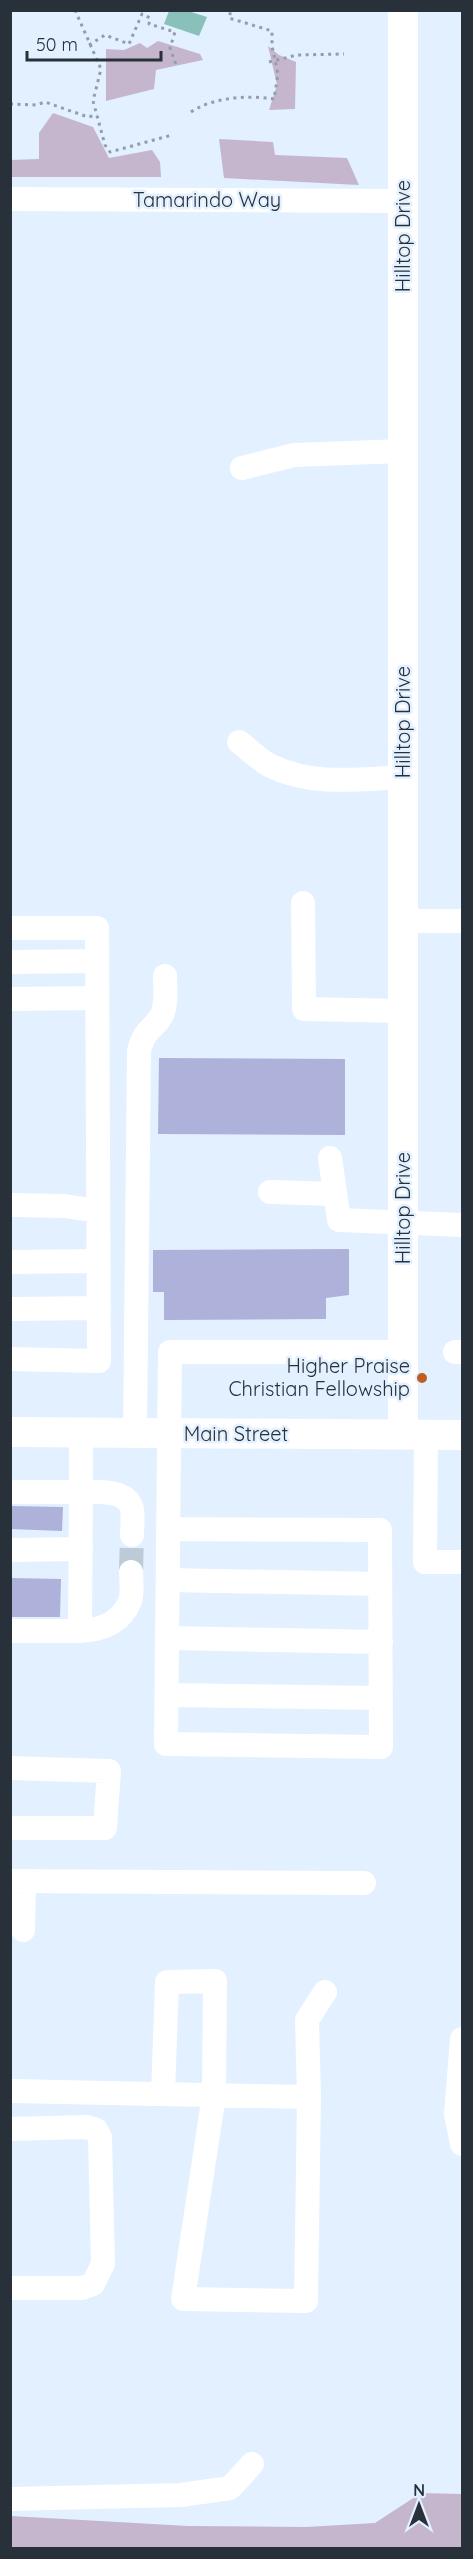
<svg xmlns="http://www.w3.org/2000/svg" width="473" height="2559" viewBox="0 0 473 2559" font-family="Quicksand,sans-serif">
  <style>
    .green { fill: #c5b6cd }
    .water { fill: #89c0ba }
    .building { fill: #aeb1da }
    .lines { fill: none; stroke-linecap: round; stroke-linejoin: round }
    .minor-tunnel { stroke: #bdcad8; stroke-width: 24; stroke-dasharray: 24 12; stroke-linecap: butt }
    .path { stroke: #929eaa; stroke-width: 3; stroke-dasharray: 3 4.5; stroke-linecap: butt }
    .minor { stroke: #fff; stroke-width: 24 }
    .major { stroke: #fff; stroke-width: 30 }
    .poi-dot { fill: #bf5e20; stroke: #e2f0ff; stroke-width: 2 }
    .labels { text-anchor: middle; stroke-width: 5; stroke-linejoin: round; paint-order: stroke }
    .street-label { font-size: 20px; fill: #28313a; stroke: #e2f0ff }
    .poi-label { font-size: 20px; fill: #28313a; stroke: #e2f0ff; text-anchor: end }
  </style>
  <rect width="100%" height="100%" fill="#e2f0ff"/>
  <path class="green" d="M 158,41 L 200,54 L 203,60 L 156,70 L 154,89 L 106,101 L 106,49 L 124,50 L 140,43 L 147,48 Z
    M 268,46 L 279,55 L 296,62 L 295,109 L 269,110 L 277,85 Z
    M 53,113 L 93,127 L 109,158 L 152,150 L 160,162 L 161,177 L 11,177 L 11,160 L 39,159 L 39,133 Z
    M 219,139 L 273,142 L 275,155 L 347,158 L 359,185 L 224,178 Z
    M 421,2493 L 462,2494 L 462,2548 L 11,2548 L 11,2516 L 188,2526 L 306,2527 L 375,2523 Z"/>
  <path class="water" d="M 169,11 L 188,11 L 207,17 L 199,36 L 164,24 Z"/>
  <path class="building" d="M 159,1058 L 345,1059 L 345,1135 L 158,1134 Z
    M 349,1249 L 349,1295 L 326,1298 L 326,1319 L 164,1320 L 164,1292 L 153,1292 L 153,1250 Z
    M 10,1506 L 63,1507 L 62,1531 L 10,1529 Z
    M 10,1578 L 61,1579 L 60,1617 L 10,1617 Z"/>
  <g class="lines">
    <path class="minor-tunnel" d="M 131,1572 L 132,1535"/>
    <path class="path" d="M 75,10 L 101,69 L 93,101 L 105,145 L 110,152 L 172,135
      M 89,45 L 105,35 L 129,44 L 142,14 L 150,18 L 149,24 L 175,32 L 170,48 L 177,67
      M 269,62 L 297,55 L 344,54
      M 10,104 L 36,105 L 45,102 L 88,117 L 97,115
      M 191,112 C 213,97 248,95 274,99 L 278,74 L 272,46 L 272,31 L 229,18 L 231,10"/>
    <path class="minor" d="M 10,199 L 403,201
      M 242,468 L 294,455 L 403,451
      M 239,742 C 250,750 261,762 273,767 C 314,786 359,779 403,777
      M 303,903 L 304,1009 L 403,1011
      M 403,921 L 462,921
      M 10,928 L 97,928 L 99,1361 L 10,1359
      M 10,962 L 97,961
      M 10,999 L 97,998
      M 330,1158 L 339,1220 L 462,1225
      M 270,1192 L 335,1194
      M 10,1205 L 64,1206 L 98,1211
      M 10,1262 L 98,1261
      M 10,1309 L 99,1308
      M 455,1352 L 462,1352
      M 135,1433 L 139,1051 C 145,1027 153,1031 162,1015 C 167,1004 165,988 165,976
      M 426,1435 L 425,1562 L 462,1562
      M 10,1492 L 81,1492 L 81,1433
      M 169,1529 L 380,1530 L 381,1747 L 166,1744 L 170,1352 L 403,1352
      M 10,1550 L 81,1549
      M 168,1580 L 380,1584
      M 10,1631 L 80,1631 L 81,1492 C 96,1492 124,1489 131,1506 C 134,1513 132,1527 132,1535
      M 80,1631 C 102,1630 121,1623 130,1601 C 133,1593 131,1580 131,1572
      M 167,1638 L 381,1642
      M 167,1695 L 381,1698
      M 10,1768 L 109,1771 L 105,1828 L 10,1828
      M 10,1881 L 364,1883
      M 23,1930 L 24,1881
      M 462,2039 L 456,2114 L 462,2144
      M 10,2091 L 309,2097 L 307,2020 L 325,1992
      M 163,2094 L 167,1982 L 215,1981 L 214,2095 L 183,2299 L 306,2301 L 309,2097
      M 10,2129 L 87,2127 L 96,2130 L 100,2137 L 103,2264 L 93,2284 L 82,2288 L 10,2288
      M 10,2499 L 181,2495 L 230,2488 L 252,2464"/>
    <path class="major" d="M 10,1432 L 462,1435
      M 403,1434 L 403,10"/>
  </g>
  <circle class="poi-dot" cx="422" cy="1378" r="6"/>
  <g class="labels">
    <g class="street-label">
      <text x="207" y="207">Tamarindo Way</text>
      <text transform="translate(403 236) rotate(-90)" y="7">Hilltop Drive</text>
      <text transform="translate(403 722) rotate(-90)" y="7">Hilltop Drive</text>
      <text transform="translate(403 1208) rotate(-90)" y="7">Hilltop Drive</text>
      <text x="236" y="1441">Main Street</text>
    </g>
    <g class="poi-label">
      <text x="410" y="1373">Higher Praise<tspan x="410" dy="23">Christian Fellowship</tspan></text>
    </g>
  </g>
  <rect width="473" height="2559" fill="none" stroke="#28313a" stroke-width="24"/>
  <g transform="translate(419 2505)" stroke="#e2f0ff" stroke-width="4.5" paint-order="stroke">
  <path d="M0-4.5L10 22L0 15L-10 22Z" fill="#28313a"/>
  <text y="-9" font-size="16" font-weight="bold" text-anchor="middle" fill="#28313a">N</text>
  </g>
  <path d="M27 51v9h134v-9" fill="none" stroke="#28313a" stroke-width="3"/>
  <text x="36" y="51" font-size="18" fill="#28313a" stroke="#e2f0ff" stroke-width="4.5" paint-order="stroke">50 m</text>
</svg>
